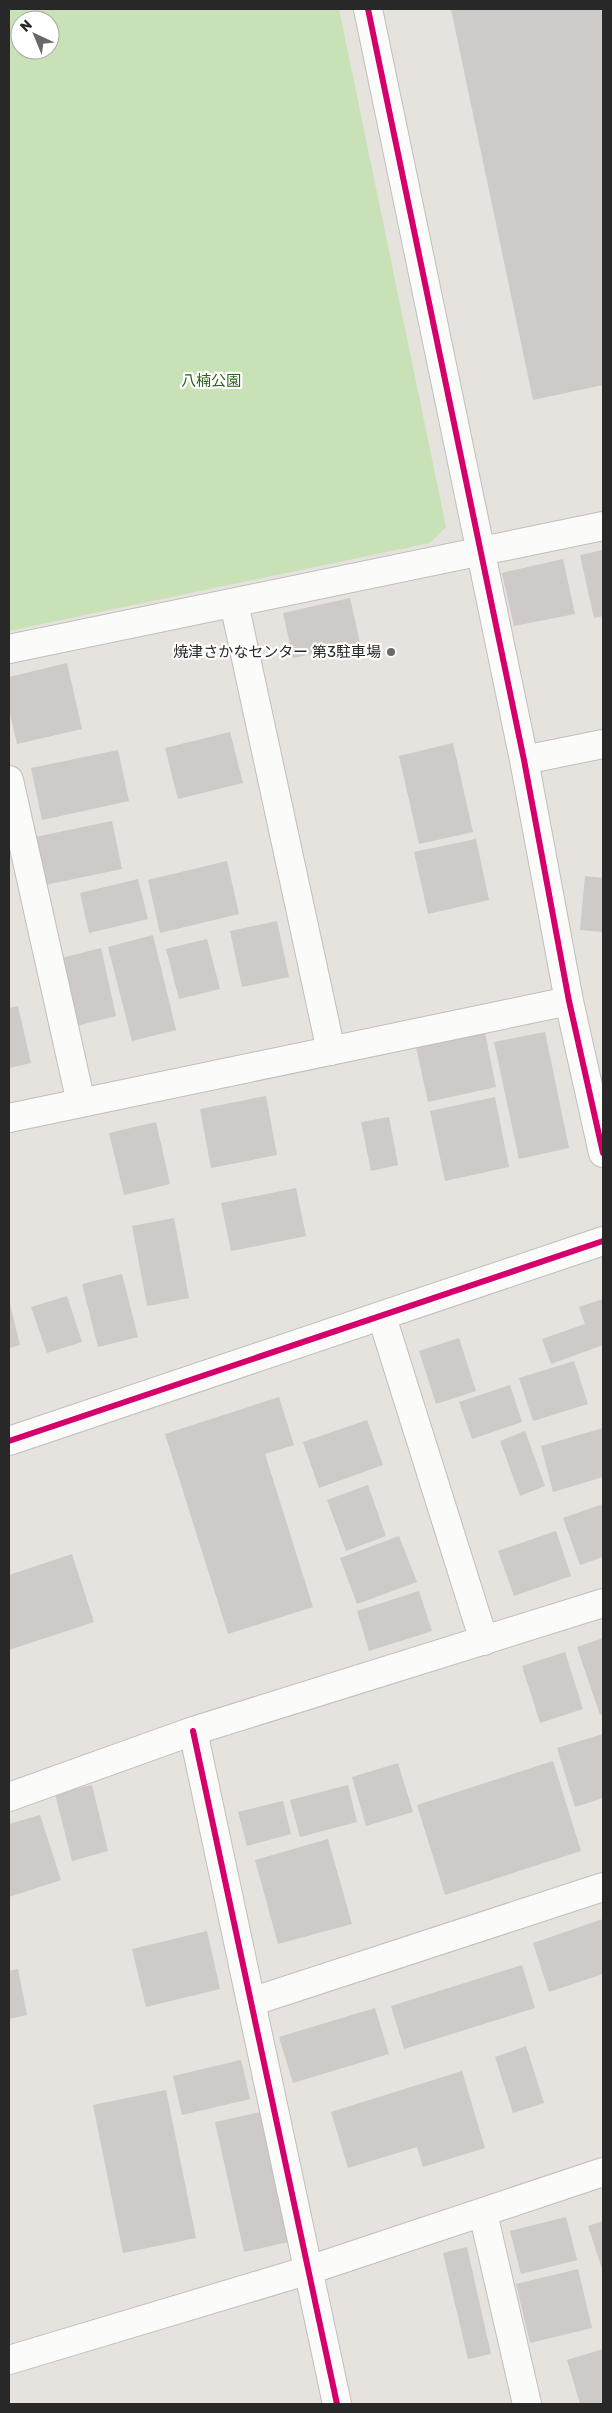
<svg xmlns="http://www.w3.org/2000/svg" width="612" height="2413" viewBox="0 0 612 2413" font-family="Rubik,'Noto Sans JP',sans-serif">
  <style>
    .green { fill: #c9e1b6; fill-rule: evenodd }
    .building { fill: #cdcac7 }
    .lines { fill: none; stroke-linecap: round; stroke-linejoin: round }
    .minor-casing { stroke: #c0bebf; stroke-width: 30 }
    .minor { stroke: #fbfbfa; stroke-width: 28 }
    .cycleway-casing { stroke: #fff; stroke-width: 9 }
    .cycleway { stroke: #d6006c; stroke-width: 6 }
    .poi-dot { fill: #6a6967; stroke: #fff; stroke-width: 2 }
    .labels { text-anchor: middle; stroke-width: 4.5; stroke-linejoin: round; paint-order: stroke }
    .park-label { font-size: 15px; fill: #2b621b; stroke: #fff }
    .poi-label { font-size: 15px; fill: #282828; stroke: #fff; text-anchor: end }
  </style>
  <rect width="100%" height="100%" fill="#e6e2dd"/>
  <path class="green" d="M 9,9 L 339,9 L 446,527 L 430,543 L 9,631 ZM 20,20 L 50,20 L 50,50 L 20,50 Z"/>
  <path class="building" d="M 451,9 L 603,9 L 603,385 L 533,400 Z
    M 603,550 L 603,616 L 594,618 L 580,555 Z
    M 563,559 L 575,614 L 514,626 L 502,573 Z
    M 350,598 L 360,643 L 293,658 L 283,613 Z
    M 67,663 L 82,729 L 17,744 L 9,709 L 9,677 Z
    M 230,732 L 243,783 L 178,799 L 165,748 Z
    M 453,743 L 473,832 L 419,844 L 399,756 Z
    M 118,750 L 129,801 L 42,820 L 31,768 Z
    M 112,821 L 122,869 L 45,885 L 35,837 Z
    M 476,839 L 489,900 L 428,914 L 414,852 Z
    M 227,861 L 239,914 L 160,933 L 148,880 Z
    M 585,876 L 603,878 L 603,932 L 580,930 Z
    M 138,879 L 148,919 L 89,933 L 80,893 Z
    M 277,921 L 289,977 L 242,987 L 230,931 Z
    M 153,935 L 176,1030 L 132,1041 L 108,947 Z
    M 207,939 L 220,989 L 179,999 L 166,949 Z
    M 101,948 L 116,1016 L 76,1026 L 61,958 Z
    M 18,1006 L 31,1063 L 9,1068 L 9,1008 Z
    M 545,1032 L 569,1148 L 519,1159 L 494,1042 Z
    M 485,1033 L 496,1087 L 428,1102 L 416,1047 Z
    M 266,1096 L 277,1155 L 211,1168 L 200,1109 Z
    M 495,1097 L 509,1167 L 445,1181 L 430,1111 Z
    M 389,1117 L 398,1165 L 371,1171 L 361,1122 Z
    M 156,1122 L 170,1184 L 124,1195 L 109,1133 Z
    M 296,1188 L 306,1236 L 231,1251 L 221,1203 Z
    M 174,1218 L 189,1298 L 147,1306 L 132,1226 Z
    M 122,1274 L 138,1337 L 98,1347 L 82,1284 Z
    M 67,1296 L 82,1342 L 47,1353 L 31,1307 Z
    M 603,1299 L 603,1345 L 551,1364 L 542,1339 L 585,1324 L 579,1307 Z
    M 9,1300 L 20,1345 L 9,1348 Z
    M 459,1338 L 476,1391 L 436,1404 L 419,1351 Z
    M 574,1361 L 588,1404 L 533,1421 L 519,1378 Z
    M 510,1385 L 522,1422 L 472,1439 L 459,1402 Z
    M 279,1397 L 294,1445 L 265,1454 L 313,1607 L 228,1634 L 165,1434 Z
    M 367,1420 L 383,1465 L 319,1488 L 303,1442 Z
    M 603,1428 L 603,1477 L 553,1492 L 541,1446 Z
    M 525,1431 L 545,1486 L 520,1496 L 500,1441 Z
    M 368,1485 L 386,1536 L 346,1551 L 327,1500 Z
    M 603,1504 L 603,1557 L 580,1565 L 563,1518 Z
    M 556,1531 L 571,1576 L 514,1596 L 498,1551 Z
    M 399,1536 L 417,1582 L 357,1604 L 340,1558 Z
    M 72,1554 L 94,1622 L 9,1650 L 9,1575 Z
    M 419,1591 L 432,1631 L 369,1651 L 357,1611 Z
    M 603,1638 L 603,1714 L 600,1715 L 577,1647 Z
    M 565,1652 L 583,1709 L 540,1723 L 522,1666 Z
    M 603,1734 L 603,1798 L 575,1807 L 557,1748 Z
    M 553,1761 L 581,1851 L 445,1895 L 417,1805 Z
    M 398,1763 L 413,1812 L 366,1826 L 352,1777 Z
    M 92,1785 L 108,1851 L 72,1861 L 55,1794 Z
    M 348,1785 L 357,1822 L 300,1837 L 290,1800 Z
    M 283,1801 L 291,1834 L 247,1846 L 238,1812 Z
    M 40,1815 L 61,1880 L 9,1897 L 9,1824 Z
    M 328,1839 L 352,1924 L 278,1944 L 255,1860 Z
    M 603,1919 L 603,1974 L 549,1992 L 533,1943 Z
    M 207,1931 L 220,1989 L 146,2007 L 132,1949 Z
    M 522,1965 L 535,2008 L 404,2049 L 391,2006 Z
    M 18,1969 L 27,2015 L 9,2019 L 9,1971 Z
    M 375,2008 L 389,2054 L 293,2083 L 279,2037 Z
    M 526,2046 L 544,2103 L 513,2113 L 495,2057 Z
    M 241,2060 L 250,2099 L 182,2115 L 173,2076 Z
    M 462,2071 L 485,2148 L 423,2167 L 417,2147 L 348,2168 L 331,2112 Z
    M 166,2090 L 196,2238 L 123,2253 L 93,2105 Z
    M 260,2112 L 288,2242 L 244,2252 L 215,2122 Z
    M 566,2217 L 577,2260 L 521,2274 L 510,2231 Z
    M 603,2221 L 603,2272 L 588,2226 Z
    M 467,2247 L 491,2354 L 468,2359 L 443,2253 Z
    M 578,2269 L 592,2328 L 530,2343 L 516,2284 Z
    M 603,2349 L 603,2404 L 580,2404 L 567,2360 Z"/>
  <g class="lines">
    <defs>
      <path id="minor" d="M 368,9 L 524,760 L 569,1001 L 603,1153
        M 234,603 L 331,1051
        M 9,649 L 603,526
        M 524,760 L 603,744
        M 9,780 L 81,1103
        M 9,1118 L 569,1001
        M 382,1317 L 484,1641
        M 9,1441 L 603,1241
        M 193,1731 L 337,2404
        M 9,1797 L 193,1731 L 603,1603
        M 251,2002 L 603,1887
        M 483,2213 L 527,2404
        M 9,2360 L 309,2270 L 603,2172"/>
    </defs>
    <use href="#minor" class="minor-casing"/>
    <use href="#minor" class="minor"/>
    <defs>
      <path id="cycleway" d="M 368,9 L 524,760 L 569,1001 L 603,1153
        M 9,1441 L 603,1241
        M 193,1731 L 337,2404"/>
    </defs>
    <use href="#cycleway" class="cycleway-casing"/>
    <use href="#cycleway" class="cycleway"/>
  </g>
  <circle class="poi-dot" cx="391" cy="652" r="5"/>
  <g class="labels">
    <g class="park-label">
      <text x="211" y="386">八楠公園</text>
    </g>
    <g class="poi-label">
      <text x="381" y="657">焼津さかなセンター 第3駐車場</text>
    </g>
  </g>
  <rect width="612" height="2413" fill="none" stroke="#282828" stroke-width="20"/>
  <g transform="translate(35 35) rotate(316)"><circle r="24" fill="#ffffff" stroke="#a9a9a9"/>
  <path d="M0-4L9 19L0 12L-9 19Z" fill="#6a6967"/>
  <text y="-8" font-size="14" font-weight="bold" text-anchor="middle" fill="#282828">N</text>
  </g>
</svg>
